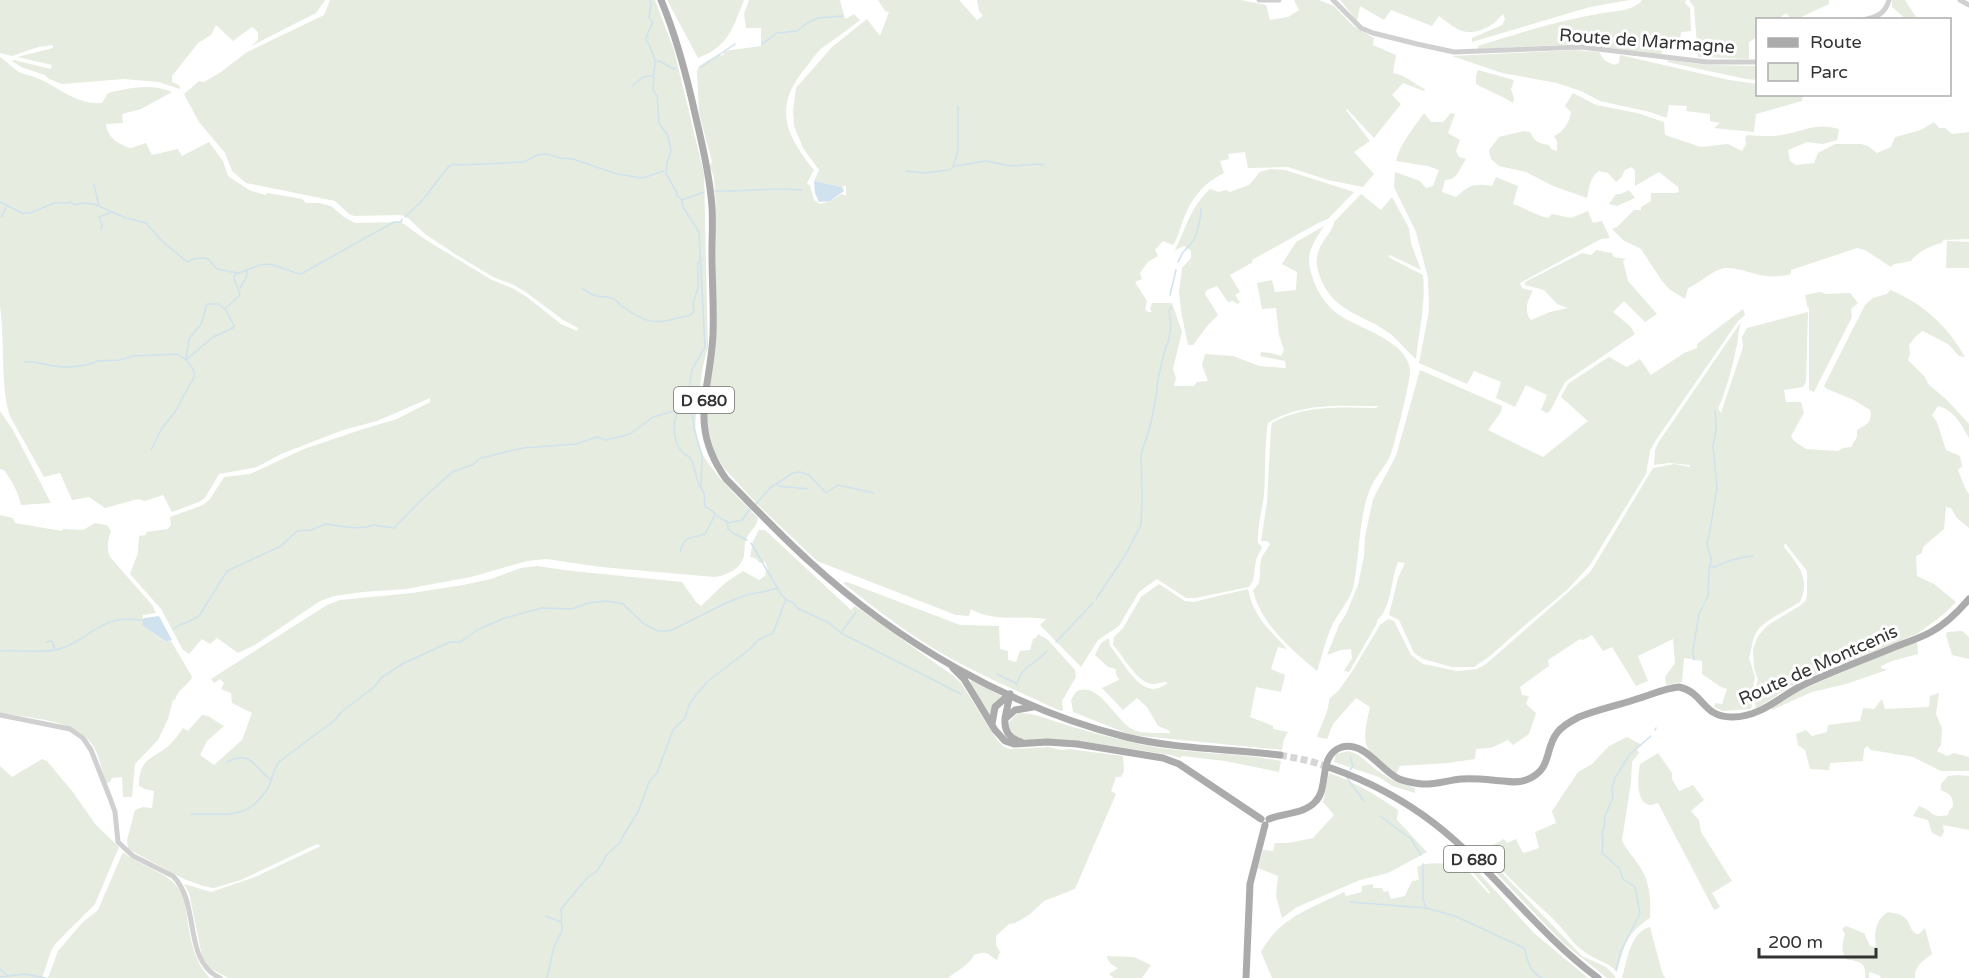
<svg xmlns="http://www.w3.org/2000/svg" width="1969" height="978" viewBox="0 0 1969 978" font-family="'Varela Round',sans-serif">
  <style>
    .green { fill: #e6ecdf }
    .water { fill: #cfe2ee }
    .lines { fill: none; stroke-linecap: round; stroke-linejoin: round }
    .stream { stroke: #cfe2ee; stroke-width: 1.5 }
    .major-tunnel { stroke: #d6d6d6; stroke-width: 7; stroke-dasharray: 7 3.5; stroke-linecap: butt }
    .minor { stroke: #d0d0d0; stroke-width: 5 }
    .major { stroke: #ababab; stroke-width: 7 }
    .labels { text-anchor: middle; stroke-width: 6; stroke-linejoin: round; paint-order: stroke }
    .shield { fill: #fff; stroke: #707070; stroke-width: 1.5 }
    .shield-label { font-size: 16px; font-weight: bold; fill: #333 }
    .street-label { font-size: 18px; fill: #333; stroke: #fff }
  </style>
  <rect width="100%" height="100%" fill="#fff"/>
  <path class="green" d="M 0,0 L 325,0 L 316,13 L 251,46 L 258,40 L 258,32 L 252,27 L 233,41 L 216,25 L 211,35 L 198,43 L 172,76 L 172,82 L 179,85 L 180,89 L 159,82 L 124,79 L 62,84 L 49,79 L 45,75 L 21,67 L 12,61 L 14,60 L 51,69 L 52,65 L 17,57 L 53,48 L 53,45 L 38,47 L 12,56 L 0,53 Z
    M 330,0 L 655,0 L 674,50 L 704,174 L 708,348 C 703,362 701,378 699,394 C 697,407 694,423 696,436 C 700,464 739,497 758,518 C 757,527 749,531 746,540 C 744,544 745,550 744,555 C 742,568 727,576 714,577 L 601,567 L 546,559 L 527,561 L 471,577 L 406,589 L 363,592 L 334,596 L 320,601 L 255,645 L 238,653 L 217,638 L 210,644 L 202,639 L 189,654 L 183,650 L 161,609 L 130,574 L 138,553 L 139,536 L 146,535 L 146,532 L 168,529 L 171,525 L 170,517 L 203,505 L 210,499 L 224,477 L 250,474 L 304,449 L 360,430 L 397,419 L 430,402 L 430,398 L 377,421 L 343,430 L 281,454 L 257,467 L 219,474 L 205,498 L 199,502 L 172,512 L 163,495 L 145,501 L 138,499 L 105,508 L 89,497 L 72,500 L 60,473 L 44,477 L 11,418 C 0,394 5,337 0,306 L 0,57 C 7,61 12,68 19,72 C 24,75 31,75 37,78 C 59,87 76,105 102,103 L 108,93 C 130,88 151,83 172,92 L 141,109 L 122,114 L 123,123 L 106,124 C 107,137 119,145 131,148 L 146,143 L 152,155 L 178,149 L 182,156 L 209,142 L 223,161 L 228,176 L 249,190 L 265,195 L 268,193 L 302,199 L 306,203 L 319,203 L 331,206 L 344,217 L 355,223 L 401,222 L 426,240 L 492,280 L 512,288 L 527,297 L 561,324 L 577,331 L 578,328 L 563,320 L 527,293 L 514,285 L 493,277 L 455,254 L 425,234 L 408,218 L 401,215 L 354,216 L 349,214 L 335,201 L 246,183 L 232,171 L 225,153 L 199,122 L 184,94 L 199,81 L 204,82 L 221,72 L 247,52 L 324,15 Z
    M 667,0 L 744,0 C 733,28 728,47 698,58 Z
    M 749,0 L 840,0 L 845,19 L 854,14 L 860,20 C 848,30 834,39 822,48 C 816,53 812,60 807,66 C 773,106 784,133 814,170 L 807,183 L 810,186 L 814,200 L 820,204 L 830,201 L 842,194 L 846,196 L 846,185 L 842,187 L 814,181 L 819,170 L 803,148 L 794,126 L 793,110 L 796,88 L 832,47 L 867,19 L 880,36 L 889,12 L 885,11 L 878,0 L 959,0 L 977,20 L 983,16 L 979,11 L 977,0 L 1241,0 L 1266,5 L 1270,20 L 1288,17 L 1299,10 L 1294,0 L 1319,0 L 1334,6 L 1353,26 L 1374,38 L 1373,45 L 1396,55 L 1393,73 C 1408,76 1412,83 1425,89 L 1424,91 L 1403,83 L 1392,95 L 1401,104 L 1374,138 L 1347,109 L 1346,110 L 1370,141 L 1354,152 L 1374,174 L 1363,187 L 1328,180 L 1288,167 L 1248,168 L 1245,152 L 1228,154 L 1229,159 L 1220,161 L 1224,173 C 1204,183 1192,197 1184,218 C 1180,227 1179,236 1173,245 L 1163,241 L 1155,250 L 1158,256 L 1148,262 L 1140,273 L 1142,279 L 1135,282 L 1147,301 L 1145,309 L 1148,312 L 1152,312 L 1150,309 L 1152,303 L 1172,303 L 1182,332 L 1173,369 L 1176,378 L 1174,386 L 1194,386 L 1197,382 L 1208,381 L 1202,365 L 1205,354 L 1233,356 L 1259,366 L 1286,368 L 1285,361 L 1260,356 L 1261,352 L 1271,353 L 1281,356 L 1284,350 L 1279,335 L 1276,308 L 1262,309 L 1257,283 L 1272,280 L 1275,292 L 1296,290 L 1297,272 L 1282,264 L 1296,242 L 1324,226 C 1309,249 1304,258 1315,284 C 1320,297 1332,312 1344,318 C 1365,330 1406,342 1410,369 C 1411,380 1395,441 1391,454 C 1386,466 1375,477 1370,489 C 1358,520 1360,556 1353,588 C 1349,602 1337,614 1331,628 C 1325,641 1322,657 1317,671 C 1292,650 1260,623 1253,590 C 1265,580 1257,569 1262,557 C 1264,553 1268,548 1270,544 L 1267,541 L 1261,541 L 1267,502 L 1271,428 L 1272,423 C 1302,405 1342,407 1376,408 L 1379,406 C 1341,406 1302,402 1268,423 C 1264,447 1266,471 1264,495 C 1262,511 1257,527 1258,543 L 1262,547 L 1256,560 L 1253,581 L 1249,587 L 1195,598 L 1186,598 L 1157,579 L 1139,592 L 1119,626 L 1098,640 L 1081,667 L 1040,625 L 1046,619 C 1021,615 995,623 971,609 L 969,616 L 956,615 L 817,561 L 758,505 L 723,467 L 714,451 L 708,427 L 707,416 L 716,330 L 716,207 L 714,177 L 710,166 L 712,162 L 699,113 L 697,71 L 699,66 L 719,54 L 721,56 L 724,54 L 724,51 L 761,46 L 761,28 L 746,28 L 744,14 Z
    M 1340,0 L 1630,0 L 1590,7 L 1472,42 L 1472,38 L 1502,25 L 1505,19 L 1503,14 C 1495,23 1493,25 1481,30 C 1462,37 1453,26 1439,16 L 1432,26 L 1391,10 L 1384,20 L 1360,6 L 1357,21 Z
    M 1642,0 L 1686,0 L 1685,3 L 1690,8 L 1691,31 L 1681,32 L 1679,46 L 1666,46 L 1661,49 L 1662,54 L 1576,44 L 1478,49 L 1478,46 C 1519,33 1560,20 1603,13 C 1616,11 1633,11 1642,0 Z
    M 1689,0 L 1829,0 L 1829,4 L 1797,19 L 1791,19 L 1786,13 L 1782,16 L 1782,19 L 1758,20 L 1757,37 L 1749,42 L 1749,59 L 1698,57 L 1694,7 Z
    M 1892,0 L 1905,0 L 1916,17 L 1906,19 L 1892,7 Z
    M 1575,50 L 1599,52 L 1604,60 L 1614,65 L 1619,63 L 1620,55 L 1729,80 L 1757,84 L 1758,94 L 1803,95 L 1802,101 L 1756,114 L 1754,132 L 1714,128 L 1720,123 L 1710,121 L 1710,114 L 1686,111 L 1687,106 L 1669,105 L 1667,118 L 1650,112 L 1600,101 L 1581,91 L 1557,83 L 1502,73 L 1452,56 Z
    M 1669,60 L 1709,65 L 1757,66 L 1757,80 L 1746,79 L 1667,62 Z
    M 1478,70 L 1514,80 L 1511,89 L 1514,98 L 1513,103 C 1501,95 1488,91 1476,84 L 1476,76 Z
    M 1573,93 L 1596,105 L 1637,113 L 1664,122 L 1665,135 L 1701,147 L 1728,144 L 1742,151 L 1746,144 L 1745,137 L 1748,135 C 1759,136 1771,137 1782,135 C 1805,131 1815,122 1839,129 L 1837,140 L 1823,144 L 1807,142 L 1788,150 L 1790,161 L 1796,165 L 1814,163 L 1818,153 L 1835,144 L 1861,144 L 1868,146 L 1877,153 L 1891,147 L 1895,137 L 1921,130 L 1934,122 L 1939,128 L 1945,128 L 1952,134 L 1969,132 L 1969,239 L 1943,240 L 1942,243 C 1932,245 1917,252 1911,261 L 1894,264 L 1891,267 L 1865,250 L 1857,248 L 1791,270 L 1791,274 C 1783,276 1775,277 1767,276 C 1754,275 1739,267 1725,268 C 1711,270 1701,283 1688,288 L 1685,299 L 1669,289 L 1662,281 L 1641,249 L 1623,240 L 1612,229 L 1617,227 L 1634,210 L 1641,210 L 1641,207 L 1651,201 L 1651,193 L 1675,193 L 1679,192 L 1678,187 L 1659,172 L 1635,186 L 1635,171 L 1632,167 L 1625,170 L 1621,178 L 1616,182 L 1608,173 L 1599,171 C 1590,176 1589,189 1587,198 L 1553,186 L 1526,172 L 1499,166 L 1491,159 L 1489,150 L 1499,137 L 1524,131 L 1530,132 C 1535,142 1538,143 1549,145 L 1551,149 L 1557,151 L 1557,141 L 1554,136 C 1563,133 1570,121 1571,112 L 1565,106 Z
    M 1424,113 L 1431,122 L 1443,122 L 1451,113 L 1455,114 L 1448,133 L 1460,140 L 1456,151 L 1459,157 L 1466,159 C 1459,169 1458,180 1445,180 L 1442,192 L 1456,197 C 1470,185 1473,183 1492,186 L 1496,177 L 1518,186 L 1513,204 C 1525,208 1535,215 1548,218 L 1552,214 L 1571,218 L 1588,211 L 1593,223 L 1602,221 L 1610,238 L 1601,239 L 1520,283 L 1522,288 L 1533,291 C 1528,300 1523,310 1531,320 L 1550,312 L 1568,308 L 1557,304 L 1544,290 L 1525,285 L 1525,282 L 1582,253 L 1591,255 L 1596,250 L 1612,253 L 1614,257 L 1626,259 L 1623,261 L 1628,281 L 1657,314 L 1645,322 L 1624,301 L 1613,312 L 1630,326 L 1635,334 L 1565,382 L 1550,411 L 1547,413 L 1541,410 L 1547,395 L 1526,385 L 1515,407 L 1496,398 L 1501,382 L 1474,371 L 1467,384 L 1419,363 L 1429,311 L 1428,278 L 1416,232 L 1394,187 L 1395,172 L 1420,181 L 1426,188 L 1433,186 L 1439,170 L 1428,166 L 1396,161 C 1400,143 1414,128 1424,113 Z
    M 1270,169 L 1285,170 L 1354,192 L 1328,219 L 1318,223 L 1252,260 L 1253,262 L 1230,275 L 1240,292 L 1235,295 L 1240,302 L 1237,304 L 1233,301 L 1228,302 L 1217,286 L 1207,290 L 1205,294 L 1218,315 L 1208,325 L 1193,345 L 1188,345 L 1181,311 L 1179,292 L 1182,268 L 1191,258 L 1191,251 L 1184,246 L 1175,250 C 1187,226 1190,208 1210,189 L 1219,192 L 1226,190 L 1230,192 L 1249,185 L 1260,172 Z
    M 1629,190 L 1635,198 L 1617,206 L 1609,204 L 1616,194 L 1621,194 Z
    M 1361,194 L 1381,210 L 1392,197 L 1409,228 L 1411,243 L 1421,270 L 1390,255 L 1388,257 L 1423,275 C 1426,304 1419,330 1416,359 C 1406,351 1399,340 1389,333 C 1362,313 1334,313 1320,277 C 1318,271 1316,264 1317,259 C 1318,242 1333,233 1334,222 Z
    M 1947,241 L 1969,242 L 1969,268 L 1946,268 Z
    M 1890,290 C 1923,303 1948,327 1965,357 L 1959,356 L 1948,344 L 1923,331 L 1917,335 L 1909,345 L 1910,354 L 1908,360 L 1925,377 L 1929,385 L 1947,400 L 1969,424 L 1969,438 C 1962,425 1953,409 1938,406 L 1932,415 L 1937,422 L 1946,450 L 1960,456 L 1962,466 L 1958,470 L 1965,488 L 1969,494 L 1969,528 L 1956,517 L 1951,508 L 1946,507 L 1944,529 L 1923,547 L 1922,553 L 1916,556 L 1917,576 L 1934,584 L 1956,602 L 1944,614 L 1917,634 L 1797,682 L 1756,709 L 1754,696 L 1758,680 L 1754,668 L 1753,649 L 1758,636 L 1768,625 L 1801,605 L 1806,600 L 1807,595 L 1807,571 L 1785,543 L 1784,547 C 1798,565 1811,578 1800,602 L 1769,620 L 1759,628 L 1754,637 L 1749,658 L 1755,677 L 1751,697 L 1752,707 L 1750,709 L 1723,711 L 1714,707 L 1715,703 L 1722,704 L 1727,689 L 1721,687 L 1702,674 L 1702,661 L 1684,658 L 1682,682 L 1666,685 L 1665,677 L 1675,663 L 1673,639 L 1638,656 L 1648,681 L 1636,686 L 1612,647 L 1603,651 L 1592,635 L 1583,640 L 1580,639 L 1548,660 L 1549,666 L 1520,687 L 1522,695 L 1529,696 L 1526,704 L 1536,713 L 1529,734 L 1513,745 L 1508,740 L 1491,748 L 1476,749 L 1475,759 L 1448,763 L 1400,766 L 1396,774 C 1362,749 1361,747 1370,707 L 1356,698 L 1333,724 L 1327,739 L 1317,737 C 1321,724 1329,712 1329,699 L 1339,690 L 1353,670 L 1380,625 L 1388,619 L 1394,621 L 1411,655 L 1423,664 L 1457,671 L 1477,669 L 1486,664 L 1575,586 L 1591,571 L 1653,468 L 1674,464 L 1690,467 L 1690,465 L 1669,463 L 1654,465 L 1655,450 L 1658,443 L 1741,322 C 1737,334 1739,339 1736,349 C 1732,370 1726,390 1718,409 L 1721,413 L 1743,347 L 1742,337 L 1747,328 L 1808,312 L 1806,382 L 1803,387 L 1784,390 L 1786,402 L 1801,402 L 1804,413 L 1791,436 L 1794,441 L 1806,449 L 1838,451 L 1843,448 L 1851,447 L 1857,437 L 1857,430 C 1867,424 1873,422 1870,410 L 1854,400 L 1827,389 L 1824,386 L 1865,305 L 1873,298 L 1887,294 Z
    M 1820,292 L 1826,294 L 1850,293 L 1858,303 L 1851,309 L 1852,317 L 1814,392 L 1809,390 L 1809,308 L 1807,306 L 1805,295 Z
    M 1743,309 L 1745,315 L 1738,321 L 1656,440 L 1650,451 L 1646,474 L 1590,565 L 1567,590 L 1524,626 L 1490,656 L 1474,667 L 1452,667 L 1423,659 L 1414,653 L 1399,620 L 1389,615 L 1398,578 L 1405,563 L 1398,562 C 1391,579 1391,610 1377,620 L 1377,623 L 1349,672 L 1344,671 L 1352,658 L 1351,649 L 1341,650 L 1327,655 L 1339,625 L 1346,614 L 1358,585 L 1364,556 L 1365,537 L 1373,499 L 1396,456 L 1420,370 L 1502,406 L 1501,412 L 1488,430 L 1543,457 L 1588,421 L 1561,397 L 1568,384 L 1575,379 L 1609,357 L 1627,367 L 1640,359 L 1651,375 L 1684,353 L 1697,348 L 1697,344 Z
    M 0,411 L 13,430 L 51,503 L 21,505 C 18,491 12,481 4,470 L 0,469 Z
    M 0,515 L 13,518 L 15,523 L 62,531 L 63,529 L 83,530 L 95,523 L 107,525 L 111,531 C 108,540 106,548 110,557 L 152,605 L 156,613 L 143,615 L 143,626 L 165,642 L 171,641 L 191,675 L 192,678 C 187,685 178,690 175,700 L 173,700 L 168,719 L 158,740 L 135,764 L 132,797 L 123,797 L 122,777 L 112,778 L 110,782 L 106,783 C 102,771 99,754 92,744 C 74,719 28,718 0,713 Z
    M 759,530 L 765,530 L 851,610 L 855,606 L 955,677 L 961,683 L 997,740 L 1004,747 L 1009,749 L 1048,747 L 1062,750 L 1069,749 L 1123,756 L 1124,771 L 1121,777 L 1116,777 L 1111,791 L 1116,794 L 1075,889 L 1044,901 L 1029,915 L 1015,923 L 1009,924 L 996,936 L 996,945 L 1000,952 L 997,960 C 986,954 989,950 974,955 C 970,964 957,971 948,978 L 228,978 L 208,967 L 202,956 L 189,893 L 184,884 L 211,892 L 255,877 L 321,846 L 317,844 L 241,880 L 214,888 L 203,886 L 184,879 L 128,849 L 127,840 L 135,810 L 143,807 L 152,808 L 154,791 L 145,789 L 139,786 C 139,753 158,760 174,740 C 177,737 180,732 183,728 L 188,731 L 202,715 L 208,716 L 224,726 L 207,741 L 200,755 L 214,765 L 242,740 L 252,713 L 232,703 L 231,693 L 221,689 L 224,683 L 220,679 L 214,683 L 211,679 L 327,605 L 340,600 L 412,593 L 463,585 L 491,579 L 521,568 L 537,566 L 572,571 L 682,582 L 696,602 L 701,606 L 725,583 L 743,571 L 759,580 L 766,575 L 765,572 L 768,569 L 765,562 L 760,563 L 755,558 L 750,557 L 753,541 Z
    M 847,582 L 960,625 L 999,626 L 1000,649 L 1008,651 L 1008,660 L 1016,662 L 1020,651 L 1030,650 L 1033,639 L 1036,638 L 1038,634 L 1048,640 L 1075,670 L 1076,677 L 1062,701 L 1063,711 L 1058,710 C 1022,693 985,677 950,658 C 912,637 877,610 843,583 Z
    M 1159,584 L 1185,601 L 1193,602 L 1248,589 C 1254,618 1269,629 1287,649 L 1278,647 L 1271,669 L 1285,675 L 1281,692 L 1256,687 L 1250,717 L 1273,726 L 1273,729 L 1288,732 L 1284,739 L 1282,750 L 1131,735 L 1073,712 L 1071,700 L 1076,692 C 1099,679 1116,723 1134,730 C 1142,734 1162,733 1171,733 L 1168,730 L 1158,726 L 1147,707 L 1137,698 L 1123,710 L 1102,688 L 1119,680 L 1116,674 L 1116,669 L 1108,667 L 1095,655 L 1101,643 L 1109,638 L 1110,646 C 1121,658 1135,688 1153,689 C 1158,689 1163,686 1167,684 L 1167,682 C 1162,682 1156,684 1152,684 C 1136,682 1123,655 1113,645 L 1114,637 L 1123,628 L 1141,597 Z
    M 1962,631 L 1969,637 L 1969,659 L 1952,655 L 1946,635 L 1947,632 Z
    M 1917,641 L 1918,654 L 1892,661 L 1881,666 L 1881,668 L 1887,670 L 1846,684 L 1812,692 L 1772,710 L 1771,707 L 1800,690 Z
    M 972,680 L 1003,697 L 990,718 L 970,682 Z
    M 1939,693 L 1936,714 L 1942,728 L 1941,745 L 1937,751 L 1947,756 L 1954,753 L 1969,757 L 1969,771 L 1941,771 L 1913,757 L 1871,750 L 1867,746 L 1864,749 L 1863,761 L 1830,763 L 1829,770 L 1810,769 L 1805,750 L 1798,745 L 1796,734 L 1806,730 L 1812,736 L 1827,732 L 1828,725 L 1860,721 L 1863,708 L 1874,709 L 1882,699 L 1885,709 L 1929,707 L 1930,696 Z
    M 1018,713 C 1037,713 1046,719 1063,724 C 1089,732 1116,739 1143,745 C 1188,754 1235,752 1281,761 L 1279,772 L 1225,761 L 1182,756 L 1180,758 L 1171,755 L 1080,741 L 1022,740 L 1017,738 L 1009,728 L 1009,722 Z
    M 1627,737 L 1642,745 L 1637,749 L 1639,753 L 1632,762 L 1631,782 L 1622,840 C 1626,850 1632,855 1638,864 C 1650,880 1651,899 1650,918 C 1625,935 1625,944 1617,972 C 1607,961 1597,961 1586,953 C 1574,946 1567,933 1557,923 C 1539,904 1496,871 1488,848 L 1504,839 L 1507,843 L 1516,839 L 1523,853 L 1539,848 L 1535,832 L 1556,823 L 1552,811 L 1578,772 L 1592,764 L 1609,746 Z
    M 1348,751 C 1359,754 1363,759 1372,766 C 1384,777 1399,784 1415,788 L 1415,793 L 1392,786 L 1379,777 L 1334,762 L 1336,754 Z
    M 1658,753 L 1672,773 L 1672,779 L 1679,791 L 1693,785 L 1704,800 L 1691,811 L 1699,820 L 1701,832 L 1732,881 L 1712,893 L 1720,907 L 1714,910 L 1658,803 C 1655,804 1652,805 1649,805 C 1635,802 1638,774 1640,764 Z
    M 42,759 L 47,761 L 72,791 L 96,825 L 119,847 L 95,904 L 56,943 L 51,951 L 42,978 L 0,978 L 0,766 L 12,777 Z
    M 1329,773 C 1355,782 1376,795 1398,810 L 1397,820 L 1427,852 L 1388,873 L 1360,880 L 1297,907 L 1282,918 L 1276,896 L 1278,876 L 1258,868 L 1263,850 L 1273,851 L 1275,843 L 1288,843 L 1313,838 L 1334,815 L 1323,802 Z
    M 1957,775 L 1969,776 L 1969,830 L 1943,825 L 1944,832 L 1941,837 L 1932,833 L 1928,820 L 1913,816 L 1919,806 C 1933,810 1930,819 1948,815 L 1949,811 L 1953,806 C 1953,796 1950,794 1941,790 L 1941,784 L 1948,776 Z
    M 123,852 C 143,869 172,871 184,897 C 189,924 189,957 210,978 L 48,978 L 58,951 L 82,923 L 98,910 Z
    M 1480,856 L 1486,857 L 1503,874 L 1582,956 L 1606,967 L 1615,976 L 1615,978 L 1607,978 L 1562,942 Z
    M 1464,859 L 1467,860 L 1534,933 L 1588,978 L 1272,978 L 1261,952 C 1280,917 1310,909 1344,892 L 1346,896 L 1362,892 L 1362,886 L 1373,884 L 1373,888 L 1382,888 L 1384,892 L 1388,891 L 1391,899 L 1405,896 L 1412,881 L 1419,880 L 1417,867 C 1430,860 1447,865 1462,864 L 1489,894 L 1490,892 L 1463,861 Z
    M 1888,912 C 1893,913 1900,914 1904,917 C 1910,921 1909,929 1916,934 L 1919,934 L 1925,928 L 1932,954 C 1923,961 1914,966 1915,978 L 1881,978 L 1879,975 L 1869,972 L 1869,978 L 1865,978 C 1867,962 1860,962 1846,959 C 1841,950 1842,944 1845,934 L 1842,929 L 1846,926 L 1864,933 L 1870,946 L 1874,947 L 1876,945 C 1873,933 1877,918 1888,912 Z
    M 1650,927 L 1662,972 L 1665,978 L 1622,978 C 1627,961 1630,932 1650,927 Z
    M 1107,956 L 1134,957 L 1151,965 L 1142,978 L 1114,978 L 1109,974 L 1118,968 C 1112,965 1108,963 1107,956 Z"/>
  <path class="water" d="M 814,181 L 842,187 L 844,191 L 830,201 L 819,202 L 815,193 Z
    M 159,616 L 172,640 L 166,642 L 143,626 L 142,620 L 144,618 Z"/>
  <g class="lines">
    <path class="stream" d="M 650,0 L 651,4 L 649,18 L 653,22 L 647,35 L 648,37 L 645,38 L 650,47 L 655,60 L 653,90 L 657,96 L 659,123 L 668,136 L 671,151 L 667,162 L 666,174 C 671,180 672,187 677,192 L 676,195 L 682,200 L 683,207 L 699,232 L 705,347 L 692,369 L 689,389 L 694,428 L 702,456 L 701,488 L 704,493 L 705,507 C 714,509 717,520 727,521 L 728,529 L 733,533 L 747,540
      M 762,44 L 777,33 L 797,31 L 807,23 L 818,18 L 843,16
      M 656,61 L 660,61 L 673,69 L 676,68
      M 701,67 L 735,44
      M 632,86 L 643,77 L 653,76
      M 955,166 L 986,161 L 1011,166 L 1039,164 L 1042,165 L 1044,164
      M 906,171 L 925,173 L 949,170 L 953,167 L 958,151 L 958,106
      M 94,184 L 99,206
      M 715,191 C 744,192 773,187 802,190
      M 682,200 L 704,192
      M 0,202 L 22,213 L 30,213 L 54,203 L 69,203 L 70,201 L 74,205 L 83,203 L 94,204 L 126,218 L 146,223 L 161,240 L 187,262 L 193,259 L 205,258 L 209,260 L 217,269 L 237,273
      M 0,216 L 2,216 L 6,207
      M 405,217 L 421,202 L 449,166 L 454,164 L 460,165 L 524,162 L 537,155 L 547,154 L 560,158 L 573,159 L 617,174 L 642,178 L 664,171
      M 101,230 L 102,225 L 99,217 L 112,212
      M 1178,262 C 1182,253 1183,252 1189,246 C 1197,239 1201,218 1201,208
      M 240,288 L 246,278 L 247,271
      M 583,289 C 587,291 592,295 596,296 C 602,297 607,296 614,299 C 618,302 621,306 625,308 C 643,322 657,325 677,318 C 685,316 689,318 694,311 L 693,303 L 698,288 L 698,263 L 700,261
      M 1170,295 L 1176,270
      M 186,359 L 189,339 L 201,324 L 207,304 L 218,304 L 225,309
      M 186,360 L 213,337 L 233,328 L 234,325 L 225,309 L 240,295 C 239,288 234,283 234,276 L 238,273 C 247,271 257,264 267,264 C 279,265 289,272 301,274 L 394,222 L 401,222 L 402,219
      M 25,362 C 34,360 44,365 54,366 C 66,368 86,367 97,361 L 120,360 L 133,356 L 177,354 L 186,360 L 194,370 L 194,377 L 175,412 L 162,428 L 151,450
      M 678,411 C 672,424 673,442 683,453 C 685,455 689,456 691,459 C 694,464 696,479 700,487
      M 777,484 L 778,486 L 808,489
      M 756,504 L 770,488 L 793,473 L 800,472 L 809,475 L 826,493 L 838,485 L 874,493
      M 728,523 L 742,520 L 750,509
      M 751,543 L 781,594 L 788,601 L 793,602 L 797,608 L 829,623 L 841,633 L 961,694
      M 680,552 C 685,534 691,539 705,534 L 715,515
      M 1709,566 L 1715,567 C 1727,561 1739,557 1753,556
      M 1096,599 L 1126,554 L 1141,525 L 1142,495 L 1141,455 L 1151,423 L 1156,397 L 1158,379 L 1164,353 L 1169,339 L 1171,325 L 1169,311 L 1171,307
      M 173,630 L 179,625 L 188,622 L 199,616 L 227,571 L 281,546 L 297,531 L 311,530 L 326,524 L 354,528 L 366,527 L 374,525 L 394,528 L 419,502 L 452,472 L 472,465 L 481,458 L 523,448 L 576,444 L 597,437 L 606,440 L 630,434 L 653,417 L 678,410 L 690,395
      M 841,633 L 856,612
      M 46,642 L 52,641 L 55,649
      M 1056,642 L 1093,603
      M 0,651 C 20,649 45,655 65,647 C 83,640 99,623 118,620 C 126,618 134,620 141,620
      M 1694,660 L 1693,650 L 1699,614 L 1708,596 L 1709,567 C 1716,555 1702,548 1709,536 L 1717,488 L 1713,445 C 1717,434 1716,423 1715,411
      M 997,674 L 1017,684 C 1022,665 1035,665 1047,651
      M 1655,730 L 1656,728
      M 227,762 C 252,749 254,768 270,779
      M 1350,770 L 1353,766 L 1350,757
      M 1347,778 L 1364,801
      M 191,814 C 226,813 248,822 269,786 C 273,778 273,768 280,761 L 335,720 L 341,712 L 373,688 L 382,677 L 404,663 L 450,642 L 460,642 L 479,629 L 505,618 L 542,608 L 572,609 L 588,603 L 606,601 L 623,604 L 644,624 L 658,631 L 669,631 C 693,621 716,606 741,597 C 753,592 764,593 777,588
      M 1380,816 L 1411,839 L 1421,855
      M 1423,864 L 1423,899 L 1426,907
      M 1350,902 L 1426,908 L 1455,916 L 1524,948 C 1528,960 1529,972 1542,978
      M 546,916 L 561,922
      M 0,969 L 8,976
      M 1616,970 L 1621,951 L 1640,913 L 1635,887 L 1623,879 L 1619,868 L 1602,853 L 1603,841 L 1602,831 L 1604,828 L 1605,816 L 1613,797 L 1612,788 L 1615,778 L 1630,754 L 1651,736
      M 0,977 L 25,974 L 46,978
      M 547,978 L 554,947 L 562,931 L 561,909 L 587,878 L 597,871 L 608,853 L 620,843 L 623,836 L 638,812 L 649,782 L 657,773 L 673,730 L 685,718 L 689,705 L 696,695 L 707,682 L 751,648 L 758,640 L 773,633 L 786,599"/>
    <path class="major-tunnel" d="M 1280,755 L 1310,761 L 1331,768"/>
    <path class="minor" d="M 1259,0 L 1279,0
      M 1333,0 L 1361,28 L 1373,33 L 1417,44 L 1454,52 L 1581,47 L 1707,62 L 1758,62
      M 1960,0 L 1969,5
      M 1863,20 C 1877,17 1885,14 1889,0
      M 0,715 L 70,729 L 83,738 L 91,750 L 110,798 L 115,812 L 118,842 L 133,856 L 173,876 C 201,904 182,960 220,978"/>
    <path class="major" d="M 661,0 C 677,38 687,77 696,118 C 703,147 710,177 712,207 C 713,222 712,237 712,253 C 712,280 714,307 713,335 C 710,393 688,425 726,479 C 754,507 781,536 810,562 C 897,642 1012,709 1126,737 C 1175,749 1230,749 1280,755
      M 953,668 L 964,679 L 995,730 L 1005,741 L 1014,744 L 1047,742 L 1077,744 L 1163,758 L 1179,764 L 1261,819
      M 1005,718 L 1010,694
      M 992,724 L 995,707 L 1010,694
      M 1021,742 C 1009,738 1004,731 1005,719 L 1015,710 L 1033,707
      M 1331,768 C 1368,781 1404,800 1435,824 C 1494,870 1537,933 1598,978
      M 1269,819 C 1283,813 1304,814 1315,802 C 1330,788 1317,755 1342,747 C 1365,741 1381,771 1399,779 C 1406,782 1414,783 1422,784 C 1435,785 1448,780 1462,779 C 1476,778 1490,780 1503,781 C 1511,782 1518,783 1526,780 C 1553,770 1544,749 1557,733 C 1562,726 1571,721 1579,717 C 1598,709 1620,705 1640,698 C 1653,694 1666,688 1679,687 C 1704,692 1702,718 1733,717 C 1761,717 1780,696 1803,685 C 1834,671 1866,659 1897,646 C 1908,642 1920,638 1931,632 C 1946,624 1958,612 1969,599
      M 1246,978 L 1250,884 L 1265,825"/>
  </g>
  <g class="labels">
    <g class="shield">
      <rect x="674" y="387" width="60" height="26" rx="4.5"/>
      <rect x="1444" y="846" width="60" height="26" rx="4.5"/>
    </g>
    <g class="shield-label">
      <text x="704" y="406">D 680</text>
      <text x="1474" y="865">D 680</text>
    </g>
    <g class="street-label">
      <text transform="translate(1647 41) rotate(4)" y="6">Route de Marmagne</text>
      <text transform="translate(1818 665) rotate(-24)" y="6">Route de Montcenis</text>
    </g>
  </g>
  <rect x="1756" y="18" width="195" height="78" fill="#ffffff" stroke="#adadad" stroke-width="1.5"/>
  <rect x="1768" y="38" width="30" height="9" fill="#ababab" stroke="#adadad" stroke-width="1.5"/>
  <text x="1810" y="48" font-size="18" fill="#333333">Route</text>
  <rect x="1768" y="63" width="30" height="18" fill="#e6ecdf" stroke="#adadad" stroke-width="1.5"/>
  <text x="1810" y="78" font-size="18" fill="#333333">Parc</text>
  <path d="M1759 948v9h117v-9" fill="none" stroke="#333333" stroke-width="3"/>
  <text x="1768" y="948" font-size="18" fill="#333333" stroke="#ffffff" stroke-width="4.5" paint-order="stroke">200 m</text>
</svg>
